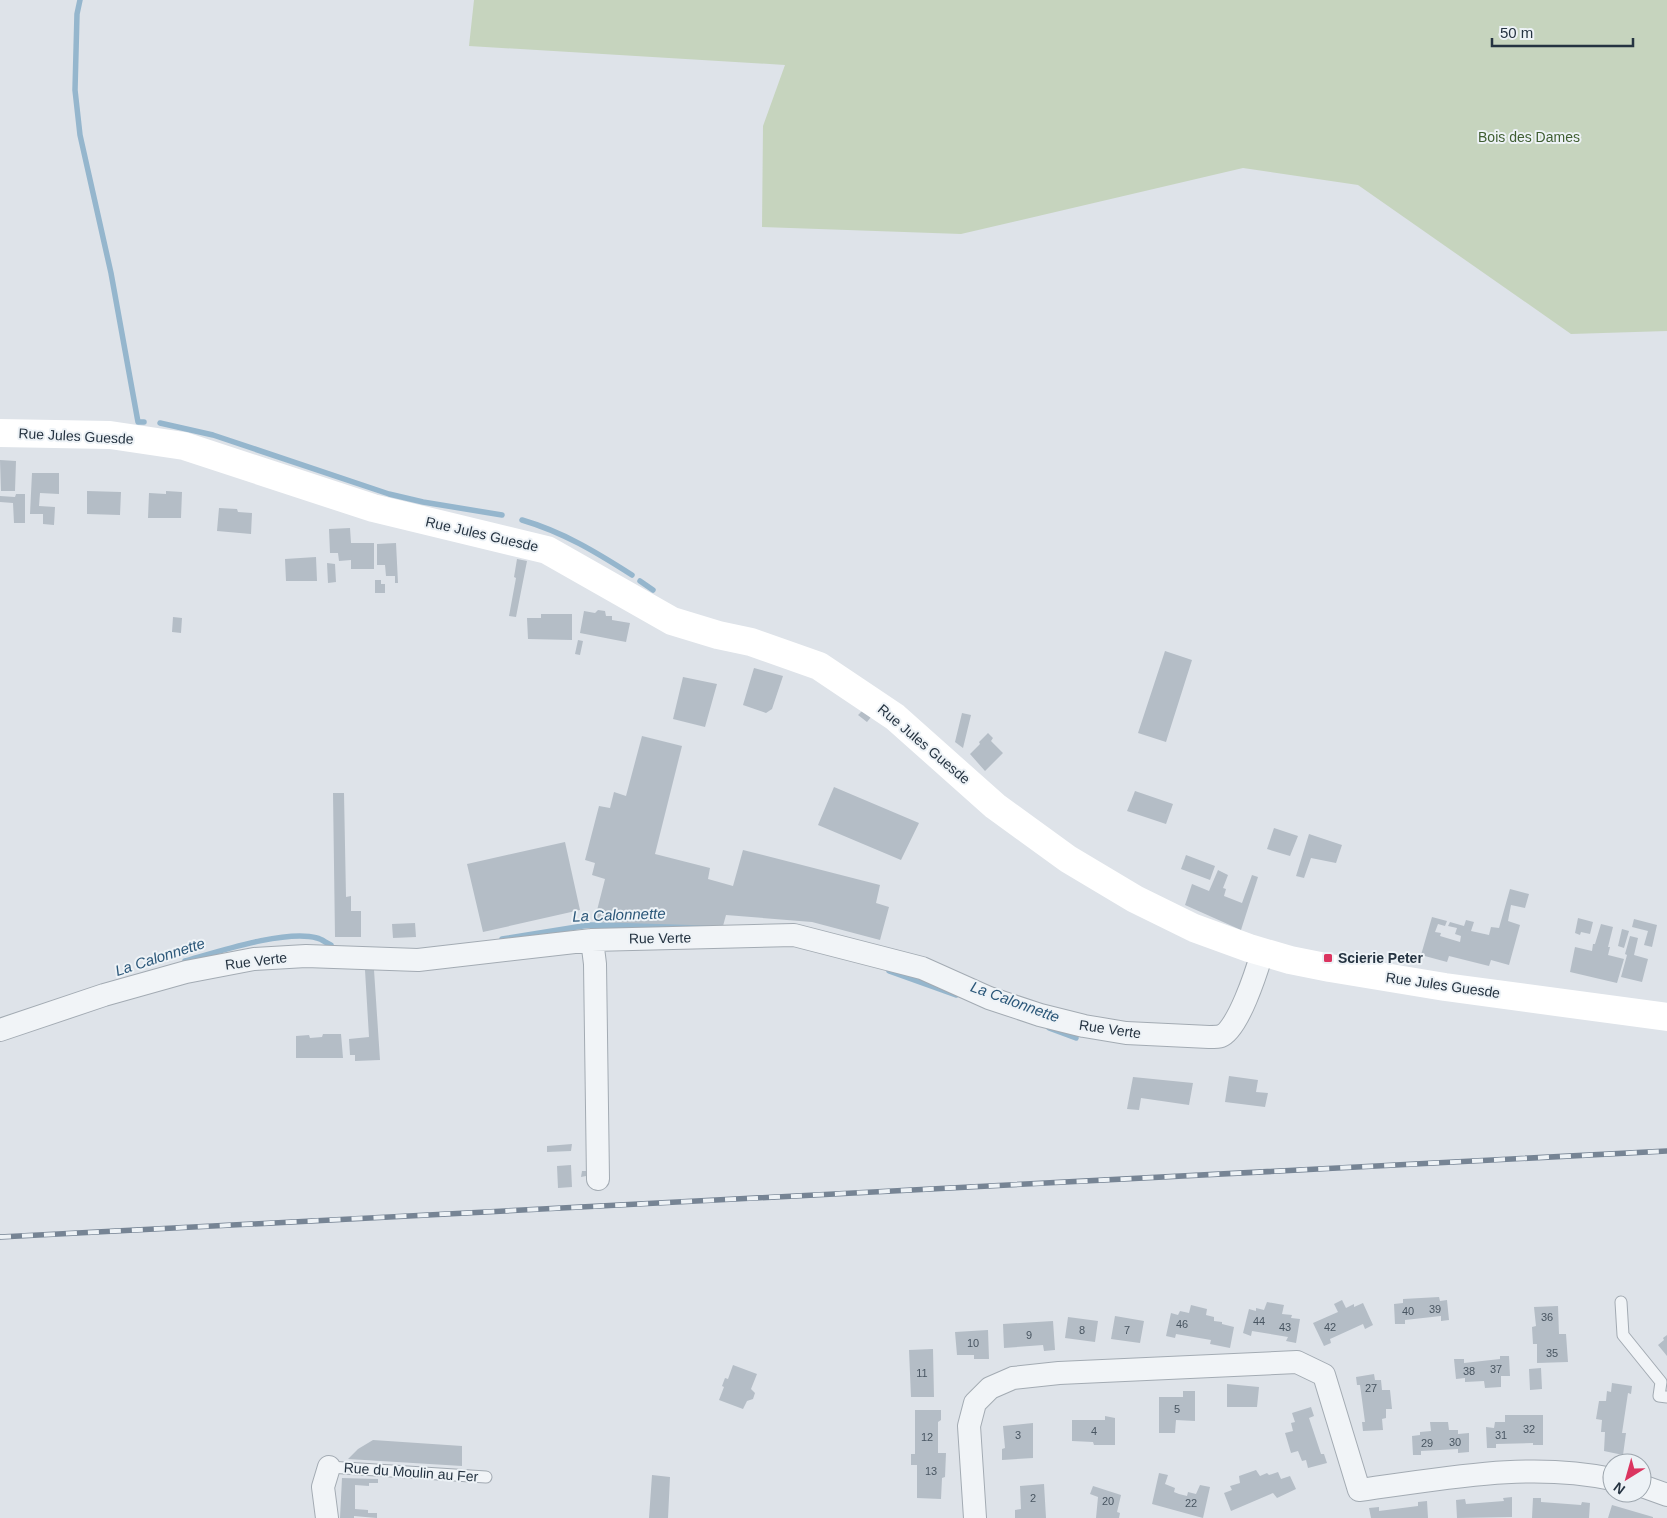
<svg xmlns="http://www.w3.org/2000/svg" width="1667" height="1518" viewBox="0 0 1667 1518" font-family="Helvetica,sans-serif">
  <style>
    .green { fill: #c6d4be }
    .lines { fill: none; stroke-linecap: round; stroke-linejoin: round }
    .stream { stroke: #95b6cd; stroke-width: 5.5 }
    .building { fill: #b4bdc6 }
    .lane-casing { stroke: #a3abb3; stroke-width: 13 }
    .street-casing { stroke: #a3abb3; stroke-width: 24 }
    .lane { stroke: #f1f4f7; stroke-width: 11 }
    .street { stroke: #f1f4f7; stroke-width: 22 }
    .secondary { stroke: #fff; stroke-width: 28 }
    .rail-casing { stroke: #768494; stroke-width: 5.5 }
    .rail { stroke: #edf2f6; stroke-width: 4; stroke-dasharray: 11; stroke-linecap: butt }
    .poi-dot { fill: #db3560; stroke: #edf2f6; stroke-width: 2 }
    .labels { text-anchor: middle; stroke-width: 4; stroke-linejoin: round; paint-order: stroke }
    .number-label { font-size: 11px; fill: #495662 }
    .park-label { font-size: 14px; fill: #3f5e31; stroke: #edf2f6 }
    .street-label { font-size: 14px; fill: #253341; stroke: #edf2f6 }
    .poi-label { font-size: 14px; font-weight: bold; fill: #253341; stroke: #edf2f6; text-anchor: start }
    .water-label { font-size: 15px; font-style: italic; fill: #2b5779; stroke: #edf2f6 }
  </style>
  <rect width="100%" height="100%" fill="#dee3e9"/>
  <path class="green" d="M 474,0 L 1667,0 L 1667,331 L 1571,334 L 1358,185 L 1243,168 L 961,234 L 762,227 L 763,126 L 785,65 L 469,46 Z"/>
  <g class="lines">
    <path class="stream" d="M 80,0 L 77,14 L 75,90 L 80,135 L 111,273 L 138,422 L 144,422
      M 160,423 L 213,435 L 389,494 L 423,502 L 502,515
      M 522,520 C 563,532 596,552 632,575
      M 640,581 L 653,590
      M 502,939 L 589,925 L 717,926
      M 185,961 C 217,952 286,929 317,938 C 322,939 326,943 331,945
      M 889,971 L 956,995
      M 1049,1028 L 1076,1038"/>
  </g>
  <path class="building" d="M 0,460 L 16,461 L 15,491 L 1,491 Z
    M 32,473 L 59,473 L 59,494 L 40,493 L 39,506 L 55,507 L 54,525 L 43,524 L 43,514 L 30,514 Z
    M 87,491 L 121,492 L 120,515 L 87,514 Z
    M 166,491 L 182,492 L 181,518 L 148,518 L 149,493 L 166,494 Z
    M 16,494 L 25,494 L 25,523 L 14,523 L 13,503 L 0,502 L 0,496 L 15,497 Z
    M 219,508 L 237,509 L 238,512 L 252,513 L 251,534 L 217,531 Z
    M 350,528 L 351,543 L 374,543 L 374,569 L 351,569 L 351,560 L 339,561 L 338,553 L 330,553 L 329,529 Z
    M 396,543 L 398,583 L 395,583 L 395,576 L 386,576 L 385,565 L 377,565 L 377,544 Z
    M 316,557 L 317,581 L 286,581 L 285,559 Z
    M 517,559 L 527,561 L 516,617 L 509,616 L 516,578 L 514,577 Z
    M 327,563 L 335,564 L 336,582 L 328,583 Z
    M 375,580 L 381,580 L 381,584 L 385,584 L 385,593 L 375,593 Z
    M 598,610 L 605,611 L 606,616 L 612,616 L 612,620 L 630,623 L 626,642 L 580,633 L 584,611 L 595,613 Z
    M 541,614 L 572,614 L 572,640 L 528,639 L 527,618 L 541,618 Z
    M 173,617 L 182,618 L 181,633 L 172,632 Z
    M 578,640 L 583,641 L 580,655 L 575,654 Z
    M 1165,651 L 1192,660 L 1166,742 L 1138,733 Z
    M 754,668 L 783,676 L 772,709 L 766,713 L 743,705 Z
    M 683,677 L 717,684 L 705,727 L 673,719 Z
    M 863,710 L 871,717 L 867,722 L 858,715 Z
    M 962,713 L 971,715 L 963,748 L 955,742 Z
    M 988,733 L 993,738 L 991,741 L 1003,753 L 985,771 L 970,754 L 980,744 L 979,742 Z
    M 642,736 L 682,746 L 655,854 L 710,868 L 708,879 L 733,886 L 743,850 L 880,885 L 876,903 L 889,907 L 880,940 L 812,922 L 726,915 L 723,926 L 594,922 L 605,879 L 592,875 L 595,863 L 585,860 L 599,806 L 610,808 L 614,792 L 626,796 Z
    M 834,787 L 919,823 L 901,860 L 818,825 Z
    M 1135,791 L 1173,804 L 1166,824 L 1127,811 Z
    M 333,793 L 344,793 L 346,897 L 351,896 L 351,911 L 361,911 L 361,937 L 335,937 Z
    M 1274,828 L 1298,836 L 1290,856 L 1267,849 Z
    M 1309,834 L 1342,845 L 1336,863 L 1311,858 L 1304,878 L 1296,876 Z
    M 565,842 L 580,910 L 483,932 L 467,864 Z
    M 1186,855 L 1215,866 L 1210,880 L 1181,869 Z
    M 1218,870 L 1228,875 L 1223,888 L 1226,889 L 1224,896 L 1242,903 L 1252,875 L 1258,877 L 1241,930 L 1185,905 L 1192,884 L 1209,891 Z
    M 1510,889 L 1529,894 L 1525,908 L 1511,905 L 1508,921 L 1520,925 L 1509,965 L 1491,960 L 1489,966 L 1449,956 L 1447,962 L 1421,955 L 1432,917 L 1447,921 L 1445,926 L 1438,924 L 1435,932 L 1441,933 L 1440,936 L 1460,942 L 1461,936 L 1455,934 L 1457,928 L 1448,926 L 1450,922 L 1464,926 L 1466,920 L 1474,922 L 1471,931 L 1489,935 L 1491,927 L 1499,928 Z
    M 1578,918 L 1593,922 L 1590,934 L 1581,932 L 1580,935 L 1575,933 Z
    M 1634,919 L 1657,925 L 1652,947 L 1644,945 L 1648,931 L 1632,927 Z
    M 415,923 L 416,937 L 393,938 L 392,924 Z
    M 1601,924 L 1613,927 L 1608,947 L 1610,947 L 1608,955 L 1624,959 L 1617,983 L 1570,972 L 1575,947 L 1592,951 L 1593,944 L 1595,944 Z
    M 1622,929 L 1629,931 L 1624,948 L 1618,946 Z
    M 1630,936 L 1638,938 L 1634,955 L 1648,959 L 1642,982 L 1621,977 L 1627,955 L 1625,954 Z
    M 365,970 L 374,970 L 380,1060 L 355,1061 L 355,1055 L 350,1055 L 349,1039 L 369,1037 Z
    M 323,1034 L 341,1034 L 343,1058 L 296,1058 L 296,1036 L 309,1035 L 310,1038 L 322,1037 Z
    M 1229,1076 L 1258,1080 L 1256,1092 L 1268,1093 L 1265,1107 L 1225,1102 Z
    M 1133,1077 L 1193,1083 L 1189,1105 L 1141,1098 L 1139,1110 L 1127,1109 Z
    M 572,1144 L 571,1151 L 547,1152 L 547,1146 Z
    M 571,1165 L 572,1187 L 558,1188 L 557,1166 Z
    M 582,1171 L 586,1171 L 586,1176 L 581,1177 Z
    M 1439,1297 L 1440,1301 L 1447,1300 L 1449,1320 L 1441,1321 L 1441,1316 L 1405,1320 L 1405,1324 L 1395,1324 L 1394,1304 L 1403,1303 L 1403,1299 Z
    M 1342,1300 L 1346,1308 L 1354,1304 L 1354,1307 L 1363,1303 L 1373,1325 L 1365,1329 L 1363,1324 L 1330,1339 L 1331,1343 L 1324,1346 L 1313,1323 L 1338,1312 L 1334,1304 Z
    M 1267,1302 L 1284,1305 L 1282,1314 L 1292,1315 L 1291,1318 L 1300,1319 L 1296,1343 L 1286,1341 L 1288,1337 L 1252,1331 L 1251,1336 L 1243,1333 L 1249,1309 L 1256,1311 L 1256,1308 L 1264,1310 Z
    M 1191,1305 L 1207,1309 L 1206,1315 L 1214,1317 L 1214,1321 L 1222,1322 L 1222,1324 L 1234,1327 L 1230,1348 L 1210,1344 L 1211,1340 L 1176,1334 L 1175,1338 L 1166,1336 L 1171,1313 L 1178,1315 L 1180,1311 L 1189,1313 Z
    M 1558,1306 L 1559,1334 L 1566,1334 L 1568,1362 L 1537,1363 L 1537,1344 L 1533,1344 L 1532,1327 L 1536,1326 L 1534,1307 Z
    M 1115,1316 L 1144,1321 L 1140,1343 L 1111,1339 Z
    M 1068,1317 L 1098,1321 L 1095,1342 L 1065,1338 Z
    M 1053,1321 L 1055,1350 L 1044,1351 L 1043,1345 L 1004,1348 L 1003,1324 Z
    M 988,1330 L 989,1359 L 974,1359 L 974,1355 L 957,1355 L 955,1332 Z
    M 1667,1335 L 1667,1356 L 1658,1345 L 1664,1340 L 1663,1338 Z
    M 933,1349 L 934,1397 L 911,1397 L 909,1350 Z
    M 1500,1356 L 1509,1356 L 1510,1376 L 1501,1376 L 1501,1387 L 1485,1388 L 1484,1381 L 1465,1382 L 1465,1378 L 1456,1379 L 1454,1359 L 1464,1359 L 1464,1363 L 1500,1359 Z
    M 733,1365 L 757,1374 L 751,1389 L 755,1393 L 753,1399 L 747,1401 L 743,1409 L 719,1400 L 724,1387 L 722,1386 L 725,1378 L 728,1379 Z
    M 1541,1368 L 1542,1389 L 1530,1390 L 1529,1369 Z
    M 1374,1374 L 1375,1380 L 1381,1380 L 1382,1390 L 1390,1390 L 1392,1409 L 1386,1409 L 1386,1418 L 1382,1419 L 1383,1430 L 1363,1431 L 1362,1422 L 1365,1422 L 1360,1385 L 1357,1385 L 1356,1377 Z
    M 1612,1383 L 1632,1386 L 1631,1394 L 1628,1393 L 1622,1433 L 1626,1433 L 1623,1455 L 1604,1451 L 1605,1432 L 1601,1432 L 1602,1420 L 1596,1419 L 1599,1401 L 1606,1401 L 1607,1391 L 1611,1392 Z
    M 1227,1384 L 1259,1387 L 1257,1407 L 1227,1407 Z
    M 1183,1391 L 1195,1391 L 1195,1421 L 1176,1420 L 1175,1433 L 1159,1433 L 1159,1397 L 1183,1397 Z
    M 1311,1407 L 1314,1416 L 1309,1418 L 1321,1454 L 1324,1454 L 1327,1463 L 1308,1468 L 1306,1460 L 1302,1461 L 1298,1451 L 1291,1453 L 1285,1433 L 1293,1431 L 1291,1423 L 1295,1422 L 1292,1413 Z
    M 915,1410 L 941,1410 L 941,1420 L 938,1422 L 938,1453 L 946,1453 L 945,1477 L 942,1478 L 941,1499 L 917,1498 L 917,1465 L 911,1465 L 911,1454 L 915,1454 Z
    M 1505,1415 L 1543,1415 L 1543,1445 L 1533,1445 L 1533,1443 L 1496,1444 L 1496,1448 L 1487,1448 L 1486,1427 L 1494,1428 L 1495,1422 L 1505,1422 Z
    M 1105,1416 L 1115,1418 L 1115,1445 L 1094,1445 L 1093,1442 L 1072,1441 L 1072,1420 L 1105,1420 Z
    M 1430,1422 L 1448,1422 L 1449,1430 L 1458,1430 L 1458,1434 L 1469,1433 L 1469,1452 L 1458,1453 L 1458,1449 L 1421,1451 L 1421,1455 L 1413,1455 L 1412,1436 L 1420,1435 L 1420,1432 L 1431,1431 Z
    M 1033,1423 L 1033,1458 L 1002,1460 L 1002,1449 L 1005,1448 L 1003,1426 Z
    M 373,1440 L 462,1446 L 462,1466 L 348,1459 L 358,1449 Z
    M 1256,1470 L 1260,1476 L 1267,1473 L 1269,1475 L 1278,1472 L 1281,1479 L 1290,1476 L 1296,1489 L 1277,1498 L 1273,1493 L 1231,1511 L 1224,1493 L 1232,1490 L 1230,1486 L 1240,1483 L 1239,1476 Z
    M 1159,1473 L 1168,1475 L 1165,1484 L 1175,1488 L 1174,1492 L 1179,1494 L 1187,1496 L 1188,1492 L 1196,1494 L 1200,1485 L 1210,1487 L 1203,1518 L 1152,1504 Z
    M 652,1475 L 670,1477 L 668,1518 L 649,1518 Z
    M 342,1478 L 378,1479 L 378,1483 L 369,1483 L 369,1486 L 355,1485 L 355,1509 L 368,1510 L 368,1513 L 377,1513 L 377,1518 L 354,1516 L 354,1518 L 340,1518 Z
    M 1044,1484 L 1046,1518 L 1015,1518 L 1015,1510 L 1021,1509 L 1020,1486 Z
    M 1093,1486 L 1121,1495 L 1117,1512 L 1120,1513 L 1119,1518 L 1096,1518 L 1098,1497 L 1090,1494 Z
    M 1512,1497 L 1512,1517 L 1457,1518 L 1456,1500 L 1465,1499 L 1466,1504 L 1504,1501 L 1503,1498 Z
    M 1533,1498 L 1541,1498 L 1541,1502 L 1581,1505 L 1582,1502 L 1590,1503 L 1589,1518 L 1532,1518 Z
    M 1427,1501 L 1428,1518 L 1371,1518 L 1369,1508 L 1379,1507 L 1379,1511 L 1418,1506 L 1418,1502 Z
    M 1612,1505 L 1653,1517 L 1653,1518 L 1608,1518 Z"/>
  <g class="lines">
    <defs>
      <path id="lane" d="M 1621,1302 L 1623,1335 L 1661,1382 L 1659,1396 L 1667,1397
        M 329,1467 L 486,1477"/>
      <path id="street" d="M 592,940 L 595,964 L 598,1179
        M 0,1030 L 104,995 L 186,972 L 254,959 L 306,956 L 418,960 L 592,940 L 794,935 L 922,968 L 989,998 L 1040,1015 L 1084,1026 L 1126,1033 L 1209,1037 C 1213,1037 1218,1037 1221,1036 C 1238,1030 1257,970 1262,953
        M 1642,1486 L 1667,1495
        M 327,1518 L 323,1487 L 329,1467
        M 975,1518 L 969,1426 L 975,1403 L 990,1388 L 1013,1378 L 1059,1373 L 1297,1362 L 1324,1375 L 1359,1490 C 1443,1479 1528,1461 1612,1479"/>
    </defs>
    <use href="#lane" class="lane-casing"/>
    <use href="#street" class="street-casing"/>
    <use href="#lane" class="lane"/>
    <use href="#street" class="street"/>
    <path class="secondary" d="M 0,433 L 110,435 L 184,446 L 373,508 L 547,550 L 672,621 L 718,635 L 751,642 L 819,666 L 895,717 L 995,806 L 1068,859 L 1135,899 L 1194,928 L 1249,948 L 1290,960 L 1330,968 L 1445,987 L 1667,1017"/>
    <defs>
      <path id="rail" d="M 0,1237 L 1667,1151"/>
    </defs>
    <use href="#rail" class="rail-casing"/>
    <use href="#rail" class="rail"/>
  </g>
  <rect class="poi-dot" x="1323" y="953" width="10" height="10" rx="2.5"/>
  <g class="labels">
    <g class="number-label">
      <text x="1435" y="1313">39</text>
      <text x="1408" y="1315">40</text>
      <text x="1547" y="1321">36</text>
      <text x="1259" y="1325">44</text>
      <text x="1182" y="1328">46</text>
      <text x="1285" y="1331">43</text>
      <text x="1330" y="1331">42</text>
      <text x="1082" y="1334">8</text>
      <text x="1127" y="1334">7</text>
      <text x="1029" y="1339">9</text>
      <text x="973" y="1347">10</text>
      <text x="1552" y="1357">35</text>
      <text x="1496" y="1373">37</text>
      <text x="1469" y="1375">38</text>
      <text x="922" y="1377">11</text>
      <text x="1371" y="1392">27</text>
      <text x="1177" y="1413">5</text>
      <text x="1529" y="1433">32</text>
      <text x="1094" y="1435">4</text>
      <text x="1018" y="1439">3</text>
      <text x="1501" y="1439">31</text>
      <text x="927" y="1441">12</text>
      <text x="1455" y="1446">30</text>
      <text x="1427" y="1447">29</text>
      <text x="931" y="1475">13</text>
      <text x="1033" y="1502">2</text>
      <text x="1108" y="1505">20</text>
      <text x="1191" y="1507">22</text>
    </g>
    <g class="park-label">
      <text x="1529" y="142">Bois des Dames</text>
    </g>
    <g class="street-label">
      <text transform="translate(76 436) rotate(3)" y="5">Rue Jules Guesde</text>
      <text transform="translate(482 534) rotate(13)" y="5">Rue Jules Guesde</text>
      <text transform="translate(924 744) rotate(40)" y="5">Rue Jules Guesde</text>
      <text transform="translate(660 938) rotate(-1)" y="5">Rue Verte</text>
      <text transform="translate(256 961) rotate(-7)" y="5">Rue Verte</text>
      <text transform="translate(1443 985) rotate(8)" y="5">Rue Jules Guesde</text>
      <text transform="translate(1110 1029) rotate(8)" y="5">Rue Verte</text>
      <text transform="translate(411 1472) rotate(4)" y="5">Rue du Moulin au Fer</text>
    </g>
    <g class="poi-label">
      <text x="1338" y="963">Scierie Peter</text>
    </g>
    <g class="water-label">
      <text transform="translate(619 915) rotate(-2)" y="5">La Calonnette</text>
      <text transform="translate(160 957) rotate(-18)" y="5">La Calonnette</text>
      <text transform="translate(1015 1002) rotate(20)" y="5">La Calonnette</text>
    </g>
  </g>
  <g transform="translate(1627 1478) rotate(217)"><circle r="24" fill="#edf2f6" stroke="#9da6ae"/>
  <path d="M0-4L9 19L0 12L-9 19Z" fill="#db3560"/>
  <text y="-8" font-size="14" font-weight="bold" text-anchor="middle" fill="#253341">N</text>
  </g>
  <path d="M1492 38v8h141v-8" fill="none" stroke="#253341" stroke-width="2.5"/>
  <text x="1500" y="38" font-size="15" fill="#253341" stroke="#edf2f6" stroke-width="4" paint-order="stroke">50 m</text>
</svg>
